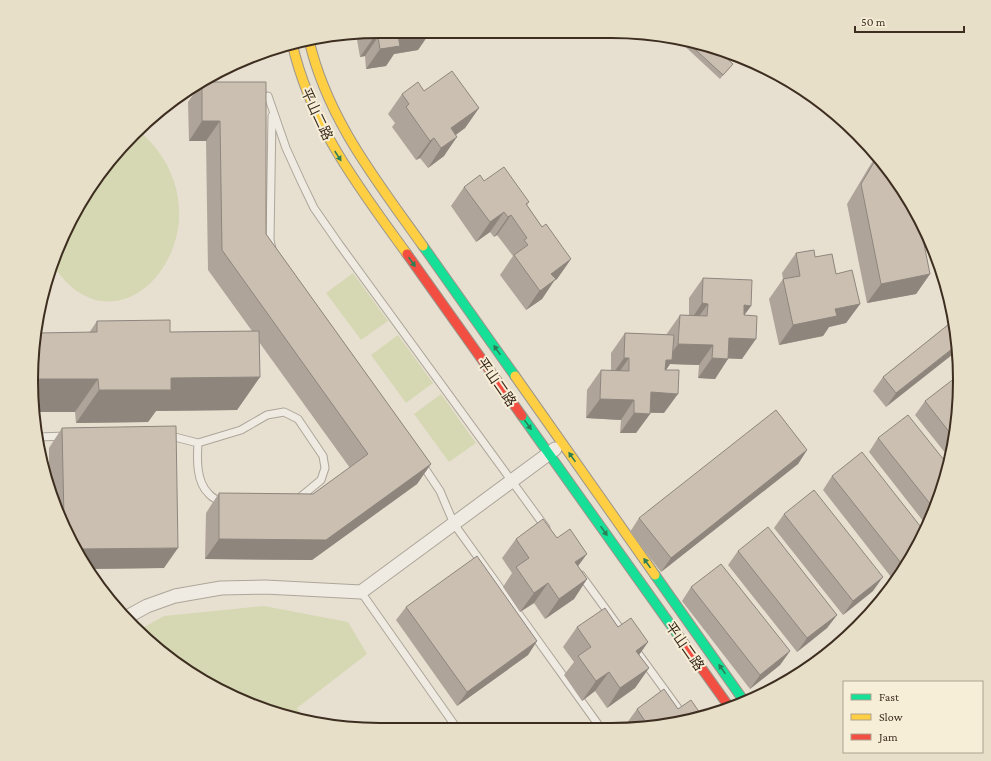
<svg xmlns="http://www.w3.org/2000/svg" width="991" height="761" viewBox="0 0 991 761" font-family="'Crimson Pro','Noto Sans SC',serif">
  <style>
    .grass { fill: #d6d7b3 }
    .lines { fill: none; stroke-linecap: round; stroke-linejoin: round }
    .lane-casing { stroke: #ada599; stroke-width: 9 }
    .street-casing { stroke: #ada599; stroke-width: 15 }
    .fast-casing { stroke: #9c958a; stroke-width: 11 }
    .slow-casing { stroke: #9c958a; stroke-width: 11 }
    .jam-casing { stroke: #9c958a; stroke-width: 11 }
    .lane { stroke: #efebe3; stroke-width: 7 }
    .street { stroke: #efebe3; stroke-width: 13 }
    .fast { stroke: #16e098; stroke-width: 9 }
    .slow { stroke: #ffcf43; stroke-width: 9 }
    .jam { stroke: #f24e42; stroke-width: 9 }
    .wall { fill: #afa499 }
    .shaded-wall { fill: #8e867d }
    .building { fill: #cbbfb2; stroke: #8e867d }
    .oneway { fill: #2b7e56 }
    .labels { text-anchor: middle; stroke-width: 4; stroke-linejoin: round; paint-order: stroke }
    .street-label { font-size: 14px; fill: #3d2e20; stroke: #f7eed8 }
    .rim { fill: none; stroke: #3d2e20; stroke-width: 2 }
  </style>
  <rect width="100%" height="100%" fill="#e7e0d1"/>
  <path class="grass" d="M 138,130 C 243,219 122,372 53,265 L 78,206 L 133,134 Z
    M 353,273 L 388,321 L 361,340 L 326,293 Z
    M 398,335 L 433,383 L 406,403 L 371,355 Z
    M 441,394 L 476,443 L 449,462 L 414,414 Z
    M 264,606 L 348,622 L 367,654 L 297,708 L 306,720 L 268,711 L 187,671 L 137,631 L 164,616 Z"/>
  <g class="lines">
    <defs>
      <path id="lane" d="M 268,96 L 286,148 L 301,181 L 314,208 L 339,244 L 546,528
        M 272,249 L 270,240 L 272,116
        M 167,435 L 198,443 L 241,430 L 267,415 L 284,412 L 298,419 L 323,456 L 325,468 L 321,480 L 298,499
        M 38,437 L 66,436
        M 198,443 C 197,459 196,482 209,494 C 212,498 218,500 223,503
        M 422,464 L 440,491 L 454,524 L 600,727
        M 581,575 L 624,634
        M 361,592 L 456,727
        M 635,649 L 683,715"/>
      <path id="street" d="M 125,618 L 147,606 L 175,596 L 221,588 L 265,587 L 361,592 L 555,449"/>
      <path id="fast" d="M 423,246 L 515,376
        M 522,416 L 680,638
        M 655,575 L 744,701"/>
      <path id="slow" d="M 309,40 C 327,119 377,181 423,246
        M 292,43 C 311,126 358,186 407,254
        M 515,376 L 655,575"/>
      <path id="jam" d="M 407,254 L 522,416
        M 680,638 L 730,708"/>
    </defs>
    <use href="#lane" class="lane-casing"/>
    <use href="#street" class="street-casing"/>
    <use href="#fast" class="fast-casing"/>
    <use href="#slow" class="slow-casing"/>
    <use href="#jam" class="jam-casing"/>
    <use href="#lane" class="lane"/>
    <use href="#street" class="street"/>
    <use href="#fast" class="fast"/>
    <use href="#slow" class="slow"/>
    <use href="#jam" class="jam"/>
  </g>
  <path class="wall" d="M 380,31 L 431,31 L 418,50 L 394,54 L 386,66 L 366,69 L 365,56 L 360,57 L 356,34 Z
    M 677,39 L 701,43 L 725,56 L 733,64 L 720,79 Z
    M 202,82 L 266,82 L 266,234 L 431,464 L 417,484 L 312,560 L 205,559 L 206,513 L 219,493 L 313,494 L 350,468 L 259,342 L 260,377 L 237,410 L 156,411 L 148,422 L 76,423 L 75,412 L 89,333 L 97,321 L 170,332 L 252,331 L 208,270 L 206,141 L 189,141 L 188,102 Z
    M 424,91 L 479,108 L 465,128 L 456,135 L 444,156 L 428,168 L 420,158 L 416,160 L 392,127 L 395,123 L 388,114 L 402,94 Z
    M 875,158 L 901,187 L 930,274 L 916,294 L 867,303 L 847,204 L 869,167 Z
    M 484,181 L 529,202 L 527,205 L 542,227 L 571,259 L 557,279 L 554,281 L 542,299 L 526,310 L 500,275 L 513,256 L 497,235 L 494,237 L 490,232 L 476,242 L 451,206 L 464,187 Z
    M 796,253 L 815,257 L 836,274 L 860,304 L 846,323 L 829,327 L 823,336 L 779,345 L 769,299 L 783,279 L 782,273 Z
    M 703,278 L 751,306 L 744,315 L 742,359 L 728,358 L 715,379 L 698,378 L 699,365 L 670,364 L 666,370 L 664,413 L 650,413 L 650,414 L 636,433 L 620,433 L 621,420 L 586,418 L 587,390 L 601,370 L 611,370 L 611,353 L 625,333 L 666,335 L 680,315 L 689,315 L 689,298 Z
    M 954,320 L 886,407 L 873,391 L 883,377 Z
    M 960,383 L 953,449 L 950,459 L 915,415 L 925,401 Z
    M 62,428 L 164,568 L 87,569 L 49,485 L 49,448 Z
    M 878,438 L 948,465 L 933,514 L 927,526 L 869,452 Z
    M 807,450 L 798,464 L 661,572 L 630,532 L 639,518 Z
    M 832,476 L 924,531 L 906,565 L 891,577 L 823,490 Z
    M 784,514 L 873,591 L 843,615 L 774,528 Z
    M 557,538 L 587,579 L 574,599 L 545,619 L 534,603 L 520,612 L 503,587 L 512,573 L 502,558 L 516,539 Z
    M 738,551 L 837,615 L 827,628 L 797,652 L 728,565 Z
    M 691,587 L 790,651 L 780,665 L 750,689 L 682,601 Z
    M 406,607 L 537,641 L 528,655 L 457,706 L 396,620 Z
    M 577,627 L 648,642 L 639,655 L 649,668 L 635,688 L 607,708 L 595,691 L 582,701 L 564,675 L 574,662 L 563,647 Z
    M 637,709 L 678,709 L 656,727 L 624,727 Z"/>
  <path class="shaded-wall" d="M 427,31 L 431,31 L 418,50 L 394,54 L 386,66 L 366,69 L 380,49 L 398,36 Z
    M 374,37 L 378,37 L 365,56 L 360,57 Z
    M 479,108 L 465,128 L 440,146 L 451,128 Z
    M 202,121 L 220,121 L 206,141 L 189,141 Z
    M 457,137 L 444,156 L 428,168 L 441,148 Z
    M 434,138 L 420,158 L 416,160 L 430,141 Z
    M 504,212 L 490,232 L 476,242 L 490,222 Z
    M 511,215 L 497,235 L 494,237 L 508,217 Z
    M 571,259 L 557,279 L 554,281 L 542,299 L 526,310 L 551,274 Z
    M 930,274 L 916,294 L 867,303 L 881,284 Z
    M 702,303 L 708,304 L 694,323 L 689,323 Z
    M 860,304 L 846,323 L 829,327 L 823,336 L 779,345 L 793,325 L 835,309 Z
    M 744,305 L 751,306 L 737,325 Z
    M 729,338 L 756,339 L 742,359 L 716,358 Z
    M 678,344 L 713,345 L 699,365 L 670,364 L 659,380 L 666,360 L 667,360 Z
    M 957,345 L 957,351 L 886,407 L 896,393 Z
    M 624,358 L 629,358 L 615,378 L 610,378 Z
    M 712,358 L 728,359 L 715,379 L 698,378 Z
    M 260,377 L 237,410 L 156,411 L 148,422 L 76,423 L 99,390 L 171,378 Z
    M 31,379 L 98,379 L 75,412 L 35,412 Z
    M 651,392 L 678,394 L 664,413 L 637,412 Z
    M 600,399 L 634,400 L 621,420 L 586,418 Z
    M 634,413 L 650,414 L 636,433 L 620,433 Z
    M 807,450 L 798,464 L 661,572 L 671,558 Z
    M 431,464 L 417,484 L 312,560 L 205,559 L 219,539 Z
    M 178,548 L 164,568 L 87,569 L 78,549 Z
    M 587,554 L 573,573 L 575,562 Z
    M 912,555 L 906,565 L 891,577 L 901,563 Z
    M 883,577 L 873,591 L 843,615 L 853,601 Z
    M 587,579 L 574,599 L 545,619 L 559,599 Z
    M 548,583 L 534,603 L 520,612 L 534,593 Z
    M 837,615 L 827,628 L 797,652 L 807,638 Z
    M 537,641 L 528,655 L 457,706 L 467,692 Z
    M 648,642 L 634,662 L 636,651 Z
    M 790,651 L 780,665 L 750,689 L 760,675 Z
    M 649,668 L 635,688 L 607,708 L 620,688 Z
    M 609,672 L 595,691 L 582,701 L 596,681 Z"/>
  <path class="building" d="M 380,31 L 427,31 L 398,36 L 400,46 L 380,49 L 378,37 L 374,37 L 373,32 Z
    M 685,40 L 701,43 L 727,53 L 724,56 L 733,64 L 723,75 Z
    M 452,71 L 479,108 L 451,128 L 457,137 L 441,148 L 434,138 L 430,141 L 406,107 L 409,104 L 402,94 L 418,82 L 424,91 Z
    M 202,82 L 266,82 L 266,234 L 431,464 L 326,540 L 219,539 L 219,493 L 313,494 L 368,454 L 222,250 L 220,121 L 202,121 Z
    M 876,159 L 901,187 L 919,219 L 930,274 L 881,284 L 861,184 Z
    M 504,167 L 529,202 L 526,204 L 542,227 L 546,224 L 571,259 L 551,274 L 556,279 L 540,291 L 514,255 L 528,245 L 524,240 L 527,238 L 511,215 L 508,217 L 504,212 L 490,222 L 464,187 L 480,175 L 484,181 Z
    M 814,250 L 815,257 L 832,254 L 836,274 L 852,270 L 860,304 L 835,309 L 837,316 L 793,325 L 783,279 L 800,276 L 796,253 Z
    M 703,278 L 752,280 L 751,306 L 744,305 L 744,315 L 757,316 L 756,339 L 729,338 L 728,359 L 712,358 L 713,345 L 678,344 L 680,315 L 707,316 L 708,304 L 702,303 Z
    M 170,320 L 170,332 L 259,331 L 260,377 L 171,378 L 171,390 L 99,390 L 98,379 L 31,379 L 37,333 L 97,332 L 97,321 Z
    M 954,320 L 957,345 L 896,393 L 883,377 Z
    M 625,333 L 674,335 L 672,360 L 666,360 L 665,370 L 679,370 L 678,394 L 651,392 L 650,414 L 634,413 L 634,400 L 600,399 L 601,370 L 629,371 L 629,358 L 624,358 Z
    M 955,378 L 960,383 L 954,438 L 925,401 Z
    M 776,410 L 807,450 L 671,558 L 639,518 Z
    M 908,415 L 948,465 L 935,510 L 878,438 Z
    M 176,426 L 178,548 L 78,549 L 64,518 L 62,428 Z
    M 862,452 L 924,531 L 912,555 L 901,563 L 832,476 Z
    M 814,490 L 883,577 L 853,601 L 784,514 Z
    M 543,519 L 557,538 L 570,529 L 587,554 L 575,562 L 587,579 L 559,599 L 548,583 L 534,593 L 516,567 L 529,558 L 516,539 Z
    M 768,527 L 837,615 L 807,638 L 738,551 Z
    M 477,556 L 537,641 L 467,692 L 406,607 Z
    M 721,564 L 790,651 L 760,675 L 691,587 Z
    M 605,608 L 618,627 L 631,618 L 648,642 L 636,651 L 649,668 L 620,688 L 609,672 L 596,681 L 578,656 L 591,647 L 577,627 Z
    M 664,689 L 678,709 L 691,700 L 702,716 L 656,727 L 649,727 L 637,709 Z"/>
  <defs><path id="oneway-solid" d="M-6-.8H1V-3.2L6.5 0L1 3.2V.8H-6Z"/></defs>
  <g class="oneway">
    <use href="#oneway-solid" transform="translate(338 156) rotate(57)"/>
    <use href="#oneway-solid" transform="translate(412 262) rotate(55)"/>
    <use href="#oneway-solid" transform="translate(497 350) rotate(-125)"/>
    <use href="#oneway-solid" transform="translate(528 425) rotate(54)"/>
    <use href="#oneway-solid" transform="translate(572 457) rotate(-125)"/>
    <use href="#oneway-solid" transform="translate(604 531) rotate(55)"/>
    <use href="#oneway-solid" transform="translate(647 563) rotate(-125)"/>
    <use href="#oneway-solid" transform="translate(722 669) rotate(-125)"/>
  </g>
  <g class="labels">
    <g class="street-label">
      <text transform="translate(317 114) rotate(65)" y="5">平山二路</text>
      <text transform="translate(497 382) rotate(55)" y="5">平山二路</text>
      <text transform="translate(685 646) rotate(55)" y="5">平山二路</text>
    </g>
  </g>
  <path d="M0 0H991V761H0ZM380 38H611A342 342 0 0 1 953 380V381A342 342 0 0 1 611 723H380A342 342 0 0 1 38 381V380A342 342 0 0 1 380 38Z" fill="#e8dfc9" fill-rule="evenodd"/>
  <path class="rim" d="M380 38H611A342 342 0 0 1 953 380V381A342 342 0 0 1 611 723H380A342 342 0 0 1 38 381V380A342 342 0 0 1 380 38Z"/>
  <rect x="843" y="681" width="140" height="72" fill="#f7eed8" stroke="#ada18e"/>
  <rect x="851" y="694" width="20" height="6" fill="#16e098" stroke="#ada18e"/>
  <text x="879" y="701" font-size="12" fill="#3d2e20">Fast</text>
  <rect x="851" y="714" width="20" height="6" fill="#ffcf43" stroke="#ada18e"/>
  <text x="879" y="721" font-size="12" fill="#3d2e20">Slow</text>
  <rect x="851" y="734" width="20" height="6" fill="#f24e42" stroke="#ada18e"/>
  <text x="879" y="741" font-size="12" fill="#3d2e20">Jam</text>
  <path d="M855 26v6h109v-6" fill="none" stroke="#3d2e20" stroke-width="2"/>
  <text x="861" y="26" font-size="12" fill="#3d2e20" stroke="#f7eed8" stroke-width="3" paint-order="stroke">50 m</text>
</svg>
